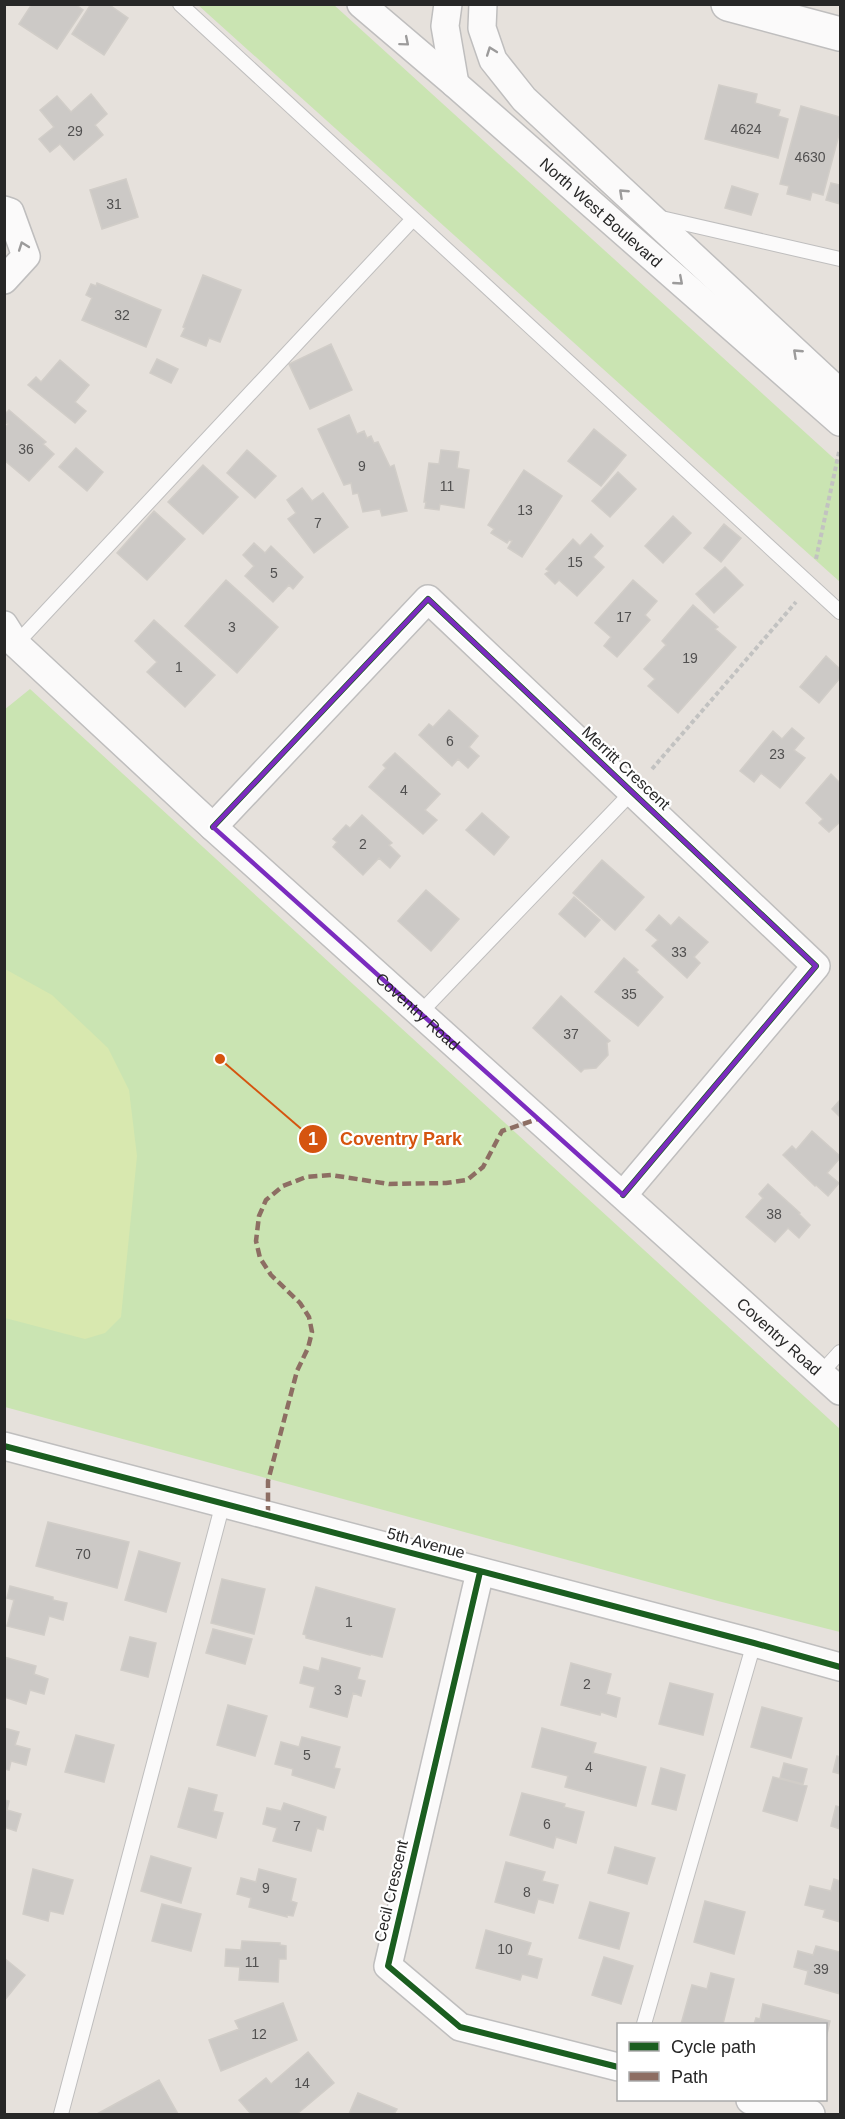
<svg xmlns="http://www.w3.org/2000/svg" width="845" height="2119" font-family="Helvetica,sans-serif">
<rect width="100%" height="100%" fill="#e6e1dc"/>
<path fill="#cae4b2" d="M198,5h136l506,459v118z
M30,689l810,740v203l-122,-31 -713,-194 -1,-697z"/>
<path fill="#d8e8af" d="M5,969l47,26 56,53 21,42 8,66 -16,161 -16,16 -20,6 -80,-21z"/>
<path fill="#ccc9c6" stroke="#d1cdc8" stroke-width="1.5" d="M32,4h43l8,6 -26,39 -38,-25z
M91,4h17l20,14 -24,37 -32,-21z
M719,85l38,9 -2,9 25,7 -2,6 10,3 -10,39 -73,-19z
M91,94l16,20 -12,11 8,10 -29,25 -14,-16 -10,8 -11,-13 15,-12 -14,-17 17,-14 14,16z
M801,106l39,11v14l-17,64 -11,-3 -2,8 -23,-6 2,-8 -9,-2z
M126,179l12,38 -36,12 -12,-39z
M831,183l9,2v19l-14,-4z
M732,186l26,8 -7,21 -26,-7z
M203,275l38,15 -21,52 -11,-4 -3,8 -25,-10 4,-8 -2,-1z
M97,283l64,27 -15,37 -64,-27 10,-22 -6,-3 5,-11 5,2z
M331,344l21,46 -42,19 -21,-45z
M157,359l21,10 -7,14 -21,-10z
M60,360l29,25 -14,17 11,9 -11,12 -47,-38 8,-8 5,5z
M9,410l37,32 -3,2 11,10 -25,27 -25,-21v-32l4,-4 -4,-2v-7z
M349,415l8,19 7,-3 3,7 4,-2 3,7 4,-1 12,25 4,-2 13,46 -25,5 -2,-7 -17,3 -5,-19 -5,1 -2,-11 -7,2 -26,-56z
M594,429l32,26 -25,31 -33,-25z
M76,448l27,24 -16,19 -28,-24z
M247,450l29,26 -21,22 -28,-25z
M441,450l18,2 -2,16 12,2 -5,38 -24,-4 -1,6 -14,-2 1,-6h-2l5,-39 10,1z
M203,465l35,32 -35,37 -35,-32z
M524,470l38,26 -40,61 -14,-9 4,-7 -3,-1 -2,3 -16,-10 3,-4 -6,-4z
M618,472l18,17 -26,28 -18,-16z
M302,488l10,13 11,-8 25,34 -34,26 -26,-34 8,-6 -9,-13z
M154,511l31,28 -38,41 -30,-27z
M673,516l18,17 -28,30 -18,-17z
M724,524l17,14 -20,24 -17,-14z
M591,534l12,12 -10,11 11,10 -27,29 -18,-16 -4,4 -10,-10 4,-3 -3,-2 27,-30 7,7z
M254,543l11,10 6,-7 32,31 -10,12 -4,-4 -16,17 -28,-26 9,-10 -11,-11z
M725,567l18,18 -29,28 -18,-19z
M226,580l52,47 -41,46 -52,-47z
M633,580l24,21 -12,14 5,5 -33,37 -13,-11 7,-9 -16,-14z
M693,605l25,22 -3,2 21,18 -58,66 -30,-27 7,-7 -11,-10 22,-24 -4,-4z
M154,620l61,55 -30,32 -38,-35 10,-10 -22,-21z
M826,656l14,13v9l-21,25 -19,-16z
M449,710l29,26 -9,11 10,9 -11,12 -10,-9 -6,7 -33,-31 10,-11 4,3z
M792,728l12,10 -10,12 11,8 -25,30 -19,-15 -7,9 -14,-11 33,-40 9,8z
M395,753l45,41 -15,16 12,10 -14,14 -54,-47 17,-19 -3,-3z
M831,774l9,9v39l-11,10 -10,-9 4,-4 -17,-16z
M482,813l27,24 -15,18 -28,-25z
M362,815l30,28 -3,2 11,11 -10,12 -11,-10 -16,17 -30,-28 4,-5 -4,-3 13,-14 4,3z
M602,860l42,37 -29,33 -42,-37z
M426,890l33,29 -28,32 -33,-30z
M574,897l26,23 -15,17 -26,-23z
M659,915l12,11 8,-9 29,25 -14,15 6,6 -13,15 -35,-32 6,-6 -12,-10z
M624,958l14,12 -2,2 27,25 -25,29 -43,-34z
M561,996l49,45 -3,2 1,12 -12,13 -12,1 -3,3 -48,-44z
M840,1100v17l-8,-8z
M812,1131l28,25v2l-13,15 12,10 -11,13 -12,-11 -1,1 -32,-31 9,-9 4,4z
M768,1184l32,29 -1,1 11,11 -11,13 -11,-10 -13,14 -29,-25 17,-19 -4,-4z
M48,1522l81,20 -12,46 -81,-22z
M139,1551l41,12 -14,49 -41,-12z
M222,1579l43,10 -11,45 -43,-11z
M10,1586l43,11v3l14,3 -4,17 -14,-4 -5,19 -37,-9 7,-26 -7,-2z
M316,1587l79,22 -13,48 -12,-3v1l-64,-17v-3l-3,-1z
M213,1629l39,10 -7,25 -39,-11z
M130,1637l26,6 -8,34 -27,-7z
M4,1657l32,9 -2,8 14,5 -4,15 -14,-4 -4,14 -22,-7z
M322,1658l38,10 -3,11 8,2 -4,15 -8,-3 -6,24 -37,-10 5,-20 -15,-4 4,-16 15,4z
M571,1663l40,11 -5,20 14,4 -4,19 -15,-5 -1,3 -39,-10z
M670,1683l43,11 -10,41 -44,-11z
M228,1705l39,11 -12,40 -38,-11z
M762,1707l40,11 -11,40 -40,-11z
M4,1728l15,4 -4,13 15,4 -4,16 -15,-4 -2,9 -5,-1z
M542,1728l54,15 -3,10 53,14 -10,39 -71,-19 3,-11 -36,-9z
M76,1735l38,10 -10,37 -39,-10z
M302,1737l38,10 -6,21 6,1 -6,19 -42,-13 1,-6 -18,-5 6,-22 18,5z
M837,1756l3,1v17l-7,-2z
M784,1763l23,6 -4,15 -23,-6z
M661,1768l24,7 -9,35 -24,-6z
M773,1777l34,9 -10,35 -34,-10z
M189,1788l28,7 -4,16 10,2 -7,25 -38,-11z
M522,1793l43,11 -1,3 20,5 -8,31 -20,-6 -3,11 -43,-13z
M4,1800l5,1 -2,9 14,4 -5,17 -12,-4z
M284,1803l42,14 -3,13 -6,-2 -6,23 -38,-10 4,-13 -14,-4 4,-16 14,3z
M836,1806l4,1v22l-9,-3z
M615,1847l40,11 -8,26 -39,-11z
M151,1856l40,12 -10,35 -40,-12z
M506,1862l39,10 -3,9 16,4 -5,18 -15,-4 -4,14 -39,-11z
M33,1869l40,11 -10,34 -13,-3 -2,10 -25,-7z
M259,1869l37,10 -5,22 6,2 -4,13 -6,-1v2l-38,-10 2,-9 -14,-4 4,-16 15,4z
M834,1879l6,2v41l-17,-5 2,-7 -20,-5 5,-19 21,5z
M705,1901l40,11 -11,42 -40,-12z
M590,1902l39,11 -10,36 -40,-11z
M162,1904l39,10 -10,37 -39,-10z
M486,1930l45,13 -4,12 15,4 -5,19 -15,-4 -2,6 -44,-12z
M242,1941l38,2v2l6,1v13h-7l-1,23 -39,-2 1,-13 -15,-1 1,-17 15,1z
M816,1946l24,6v42l-35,-10 3,-13 -14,-4 4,-16 15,4z
M604,1957l29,9 -12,38 -29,-9z
M4,1958l21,17 -21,26z
M711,1973l23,6 -11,45h-42l11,-39 15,4z
M283,2003l14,37 -76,31 -12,-31 30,-11 -4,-8z
M763,2004l67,17 -4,17v-14h-72l2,-6 4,1z
M308,2052l26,31 -37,31h-46l-12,-14 27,-22 5,6z
M159,2080l19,34h-81z
M358,2093l39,16 -3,5h-45z"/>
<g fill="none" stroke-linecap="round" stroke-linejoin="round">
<g stroke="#bfbebe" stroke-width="16">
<path id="service" d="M180,4l660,608
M657,217l183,42
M16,644l397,-425
M420,1013l212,-221
M821,1373l19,-21
M644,2024l110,-381
M61,2114l162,-611"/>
</g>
<g stroke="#bfbebe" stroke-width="30">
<g id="minor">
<path id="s1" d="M361,4l94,80 385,338"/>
<path d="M448,4l-3,22 10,58"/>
<path d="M483,4l-1,24 11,32 31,39 316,294"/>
<path d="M4,210l6,2 16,44 -22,24"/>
<path id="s2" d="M4,625l12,19 197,183 627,564"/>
<path d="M213,827l215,-228 388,367 -193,229"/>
<path d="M4,1446l750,197 86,24"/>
<path d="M480,1572l-92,394 72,61 158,40"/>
<path d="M750,2100l61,14"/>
</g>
</g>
<g stroke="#bfbebe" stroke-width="36">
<path id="tertiary" d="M728,4l112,30"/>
</g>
<path stroke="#c2c2c1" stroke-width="4" stroke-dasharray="4.5 3" stroke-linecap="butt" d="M816,559l23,-107
M652,769l144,-167"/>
<use href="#service" stroke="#fbfafa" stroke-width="14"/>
<use href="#minor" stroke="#fbfafa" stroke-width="27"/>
<use href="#tertiary" stroke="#fbfafa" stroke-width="33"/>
<path stroke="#8d6e63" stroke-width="4.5" stroke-dasharray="9 4.5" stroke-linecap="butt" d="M268,1515v-34l29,-110 11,-23 4,-16 -3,-15 -9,-14 -29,-28 -11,-17 -4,-17 3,-25 7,-16 17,-14 23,-9 25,-2 58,9 57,-1 21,-3 16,-13 19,-36 36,-12"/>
<g stroke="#fff" stroke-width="10">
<path id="cycleway" d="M213,827l215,-228 388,367 -193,229
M4,1446l750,197 86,24
M480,1572l-92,394 72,61 158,40"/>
</g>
<use href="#cycleway" stroke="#1b5e20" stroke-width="6"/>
</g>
<defs><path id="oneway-chevron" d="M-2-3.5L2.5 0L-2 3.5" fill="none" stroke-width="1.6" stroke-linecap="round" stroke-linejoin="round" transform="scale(1.5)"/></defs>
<g stroke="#9c9b9b">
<use href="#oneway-chevron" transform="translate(405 42) rotate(40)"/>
<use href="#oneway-chevron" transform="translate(491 51) rotate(-110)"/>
<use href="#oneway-chevron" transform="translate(623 193) rotate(-137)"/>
<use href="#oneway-chevron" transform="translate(23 246) rotate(-110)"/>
<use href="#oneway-chevron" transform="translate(679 281) rotate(41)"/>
<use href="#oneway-chevron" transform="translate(797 353) rotate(-137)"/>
</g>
<path fill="none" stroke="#7b2cbf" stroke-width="4.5" stroke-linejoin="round" d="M428,599l388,367 -193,229 -410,-368z"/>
<g text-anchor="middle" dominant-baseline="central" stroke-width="4.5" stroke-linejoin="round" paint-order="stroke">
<g font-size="14" fill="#515050">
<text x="746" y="129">4624</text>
<text x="75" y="131">29</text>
<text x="810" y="157">4630</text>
<text x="114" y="204">31</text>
<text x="122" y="315">32</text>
<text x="26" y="449">36</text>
<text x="362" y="466">9</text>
<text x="447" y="486">11</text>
<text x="525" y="510">13</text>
<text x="318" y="523">7</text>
<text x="575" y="562">15</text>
<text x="274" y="573">5</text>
<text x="624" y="617">17</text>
<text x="232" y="627">3</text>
<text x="690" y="658">19</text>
<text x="179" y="667">1</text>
<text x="450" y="741">6</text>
<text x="777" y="754">23</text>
<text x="404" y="790">4</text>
<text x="363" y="844">2</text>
<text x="679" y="952">33</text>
<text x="629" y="994">35</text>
<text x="571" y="1034">37</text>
<text x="774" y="1214">38</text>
<text x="83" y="1554">70</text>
<text x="349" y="1622">1</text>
<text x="587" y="1684">2</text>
<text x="338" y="1690">3</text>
<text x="307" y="1755">5</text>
<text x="589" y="1767">4</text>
<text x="547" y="1824">6</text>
<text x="297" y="1826">7</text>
<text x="266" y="1888">9</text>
<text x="527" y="1892">8</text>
<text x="505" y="1949">10</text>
<text x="252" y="1962">11</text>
<text x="821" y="1969">39</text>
<text x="259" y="2034">12</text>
<text x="302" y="2083">14</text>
</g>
<g font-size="16" fill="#272727" stroke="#fff">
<text stroke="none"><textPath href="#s1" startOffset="318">North West Boulevard</textPath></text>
<text transform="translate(626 768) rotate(43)">Merritt Crescent</text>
<text stroke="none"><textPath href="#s2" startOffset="567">Coventry Road</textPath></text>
<text stroke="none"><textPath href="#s2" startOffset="1053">Coventry Road</textPath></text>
<text transform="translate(426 1543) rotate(15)">5th Avenue</text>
<text transform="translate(391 1891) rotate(-77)">Cecil Crescent</text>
</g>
</g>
<path fill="none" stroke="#d5540f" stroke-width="2" d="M220 1059L313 1139"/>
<g fill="#d5540f" stroke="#fff" stroke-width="2">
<circle cx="220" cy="1059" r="6"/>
<circle cx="313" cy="1139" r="15"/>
</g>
<g font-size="18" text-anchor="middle" font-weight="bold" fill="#fff">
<text x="313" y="1145">1</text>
</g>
<g font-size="18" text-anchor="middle" font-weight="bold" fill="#d5540f" stroke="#fff" stroke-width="4.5" stroke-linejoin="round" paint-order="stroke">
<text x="401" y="1145">Coventry Park</text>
</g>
<rect width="845" height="2119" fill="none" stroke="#272727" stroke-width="12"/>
<rect x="617" y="2023" width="210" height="78" fill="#ffffff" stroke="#a9a9a9" stroke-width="1.5"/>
<rect x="629" y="2042" width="30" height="9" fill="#1b5e20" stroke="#a9a9a9" stroke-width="1.5"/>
<text x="671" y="2053" font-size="18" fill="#272727">Cycle path</text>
<rect x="629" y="2072" width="30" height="9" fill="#8d6e63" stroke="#a9a9a9" stroke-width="1.5"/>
<text x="671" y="2083" font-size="18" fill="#272727">Path</text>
</svg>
